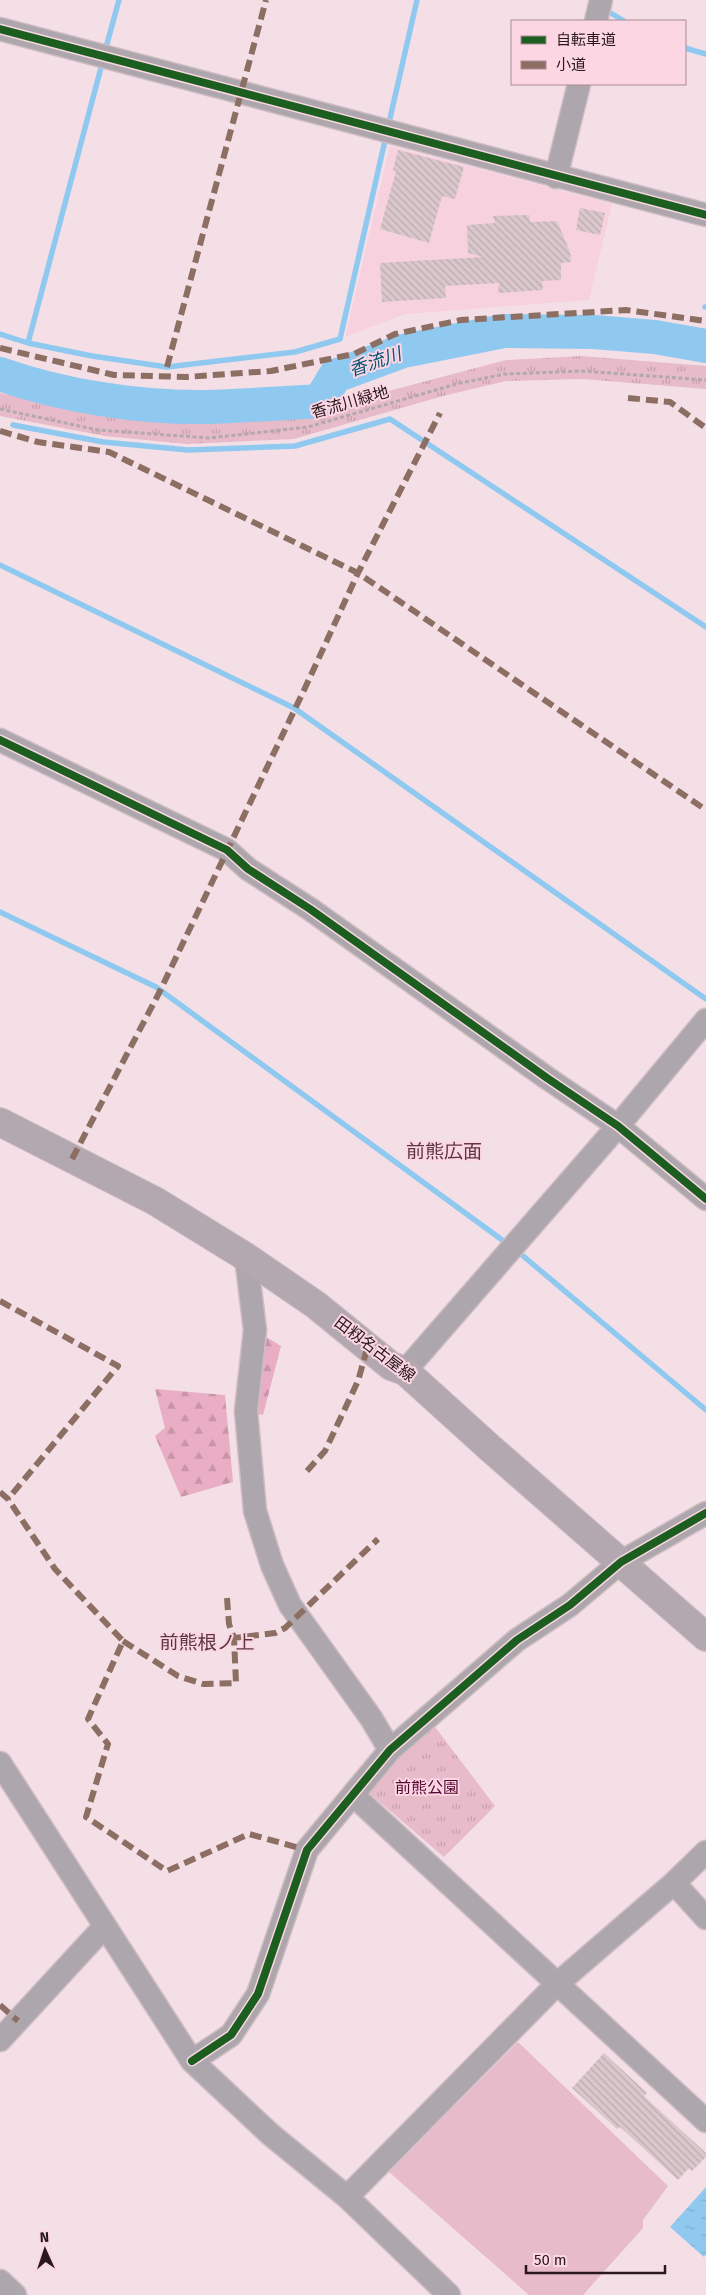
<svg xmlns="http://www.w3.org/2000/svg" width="706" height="2295" font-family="'Fira Sans','Noto Sans JP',sans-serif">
<defs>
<pattern id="grass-tufts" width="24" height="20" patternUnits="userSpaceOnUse" patternTransform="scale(1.25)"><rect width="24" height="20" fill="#e7bbc9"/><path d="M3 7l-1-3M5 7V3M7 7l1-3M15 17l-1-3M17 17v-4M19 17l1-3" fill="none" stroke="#c6a0ac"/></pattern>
<pattern id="forest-firs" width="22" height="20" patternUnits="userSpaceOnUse" patternTransform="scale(1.25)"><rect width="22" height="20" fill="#e9aec3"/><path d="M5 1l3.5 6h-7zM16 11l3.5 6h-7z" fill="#c895a7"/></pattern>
<pattern id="water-ripples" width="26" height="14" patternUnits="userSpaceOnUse" patternTransform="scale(1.25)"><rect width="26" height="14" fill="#90c9f0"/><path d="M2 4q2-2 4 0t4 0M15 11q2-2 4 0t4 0" fill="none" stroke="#7caccd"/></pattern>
<pattern id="building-back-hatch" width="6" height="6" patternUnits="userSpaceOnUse" patternTransform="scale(1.25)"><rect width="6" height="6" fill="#dac7cb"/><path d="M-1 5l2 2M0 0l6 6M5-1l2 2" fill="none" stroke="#bbaaae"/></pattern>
</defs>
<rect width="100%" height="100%" fill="#f4dfe6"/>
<path fill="#f8d1de" d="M390,146l222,58 -23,96 -184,14 -60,23z"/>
<path fill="url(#grass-tufts)" d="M581,356l125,10v23l-124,-10 -76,2 -63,15 -149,43 -107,5 -82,-8 -105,-20v-23l109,21 78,8 107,-6 212,-56z
M435,1727l60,79 -51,51 -76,-65 30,-37z"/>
<path fill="url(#forest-firs)" d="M255,1330l26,16 -18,69 -17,-4z
M155,1389l70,6 8,87 -52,15 -26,-61 10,-8z"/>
<path fill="#e7bbc9" d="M518,2042l150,144 -25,34v8l-60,67h-54l-140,-123z"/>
<path fill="url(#water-ripples)" d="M706,2187v67l-2,3 -34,-30z"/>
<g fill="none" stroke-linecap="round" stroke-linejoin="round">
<path stroke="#90c9f0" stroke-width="5.5" d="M604,9l20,12
M685,48l21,6
M105,51l14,-51
M388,127l29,-127
M705,307h1
M0,334l28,9 64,13 75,11 128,-15 45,-13 46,-203
M28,343l75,-283
M13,425l90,17 85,8 107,-4 95,-27 316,208
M0,565l294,143 412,291
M0,912l156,75 353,258
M516,1250l190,160"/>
<path stroke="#90c9f0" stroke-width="34" d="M0,374c62,22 140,34 206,33 38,-1 76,-4 114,-6l15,-25 68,-25 101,-20 90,1 61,5 51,9"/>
</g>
<path fill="url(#building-back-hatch)" d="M398,150l66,17 -9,32 -13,-3 -13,47 -49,-14 16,-58 -3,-1z
M580,208l25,5 -5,22 -24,-5z
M529,215l1,7 27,-1 13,31 1,10 -10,1v17l-19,1 1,9 -45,3 1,-10 -54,3 1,12 -64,4 -2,-39 103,-6 -15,-4 -1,-28 28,-2 -2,-7z
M604,2053l43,40 -3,3 62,57v4l-14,14 -3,-3 -11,12 -58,-53 -3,2 -45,-41z"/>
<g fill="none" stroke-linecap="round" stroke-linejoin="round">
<g stroke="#cebdc3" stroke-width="25">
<path id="minor" d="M596,21l5,-21
M0,29l706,186
M556,177l23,-93
M0,740l227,110 21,19 62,40 237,169 71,48 88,73
M246,1257l9,73 -9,81 9,100 17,54 18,40 81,113 19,32
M405,1371l213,-245 88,-106
M0,1763l192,298 78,73 77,63 102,98
M353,1795l353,326
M674,1883l32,35
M0,2040l105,-114
M192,2061l39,-26 27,-41 49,-144 83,-100 127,-110 53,-35 51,-43 85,-49
M347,2197l210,-213 117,-101 32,-31
M0,2281l15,14"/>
</g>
<g stroke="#cebdc3" stroke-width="30">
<path id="major" d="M0,1122l155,79 91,56 70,48 75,61 14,5 85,77 216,189"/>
</g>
<path stroke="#b3a8ad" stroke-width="3" stroke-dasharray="4 2.5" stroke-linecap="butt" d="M0,409l98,21 112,8 98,-11 152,-44 45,-9 77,-3 124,9"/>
<use href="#minor" stroke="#ada6ac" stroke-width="22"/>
<use href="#major" stroke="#b3a8af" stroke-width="28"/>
<path stroke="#8d6e63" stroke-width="6" stroke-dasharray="12 6" stroke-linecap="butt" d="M0,348l114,27 72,2 85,-6 83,-17 41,-20 66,-14 165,-10 80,11
M167,367l99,-367
M628,398l42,4 36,26
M0,431l38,11 71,10 249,121 348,237
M72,1159l87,-166 146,-305 53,-115 82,-160
M0,1301l118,65 -110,133
M307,1471l18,-20 33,-70 10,-36
M0,1492l8,7 47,70 68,72 -35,78 20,25 -22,73 81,54 82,-37 58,16
M227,1598l2,26 5,14 41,-5 10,-5 93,-89
M123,1641l55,35 25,8 33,-1 -2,-45
M0,2005l18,16"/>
<g stroke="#fcd7e3" stroke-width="11">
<path id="cycleway" d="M0,29l706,186
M0,740l227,110 21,19 62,40 237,169 71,48 88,73
M192,2061l39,-26 27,-41 49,-144 83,-100 127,-110 53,-35 51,-43 85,-49"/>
</g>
<use href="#cycleway" stroke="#1b5e20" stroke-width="8"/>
</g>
<g text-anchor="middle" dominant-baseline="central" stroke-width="4" stroke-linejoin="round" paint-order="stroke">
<g font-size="16" fill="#29191f" stroke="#fcd7e3">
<text transform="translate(350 402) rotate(-16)">香流川緑地</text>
<text transform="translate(375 1349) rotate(37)">田籾名古屋線</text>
</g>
<g font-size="16" fill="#56052f" stroke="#fcd7e3">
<text x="427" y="1787">前熊公園</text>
</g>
<g font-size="18" font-style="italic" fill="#075275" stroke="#fcd7e3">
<text transform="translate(375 362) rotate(-19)">香流川</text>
</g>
<g font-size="19" fill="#5b3744" stroke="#fcd7e3">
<text x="444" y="1151">前熊広面</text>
<text x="207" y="1642">前熊根ノ上</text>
</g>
</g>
<rect x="511" y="20" width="175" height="65" fill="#fcd7e3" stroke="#a88b95"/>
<rect x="521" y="36" width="25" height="8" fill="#1b5e20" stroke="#a88b95"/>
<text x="556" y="45" font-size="15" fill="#29191f">自転車道</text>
<rect x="521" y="61" width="25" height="8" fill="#8d6e63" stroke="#a88b95"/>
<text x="556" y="70" font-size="15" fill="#29191f">小道</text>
<g transform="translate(45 2250) rotate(357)" stroke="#fcd7e3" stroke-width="4" paint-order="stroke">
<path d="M0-4L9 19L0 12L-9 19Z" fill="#29191f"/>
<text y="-8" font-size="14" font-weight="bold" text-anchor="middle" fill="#29191f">N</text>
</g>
<path d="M526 2265v8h139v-8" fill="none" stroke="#29191f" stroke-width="2.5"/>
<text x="534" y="2265" font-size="15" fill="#29191f" stroke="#fcd7e3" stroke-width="4" paint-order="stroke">50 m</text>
</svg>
